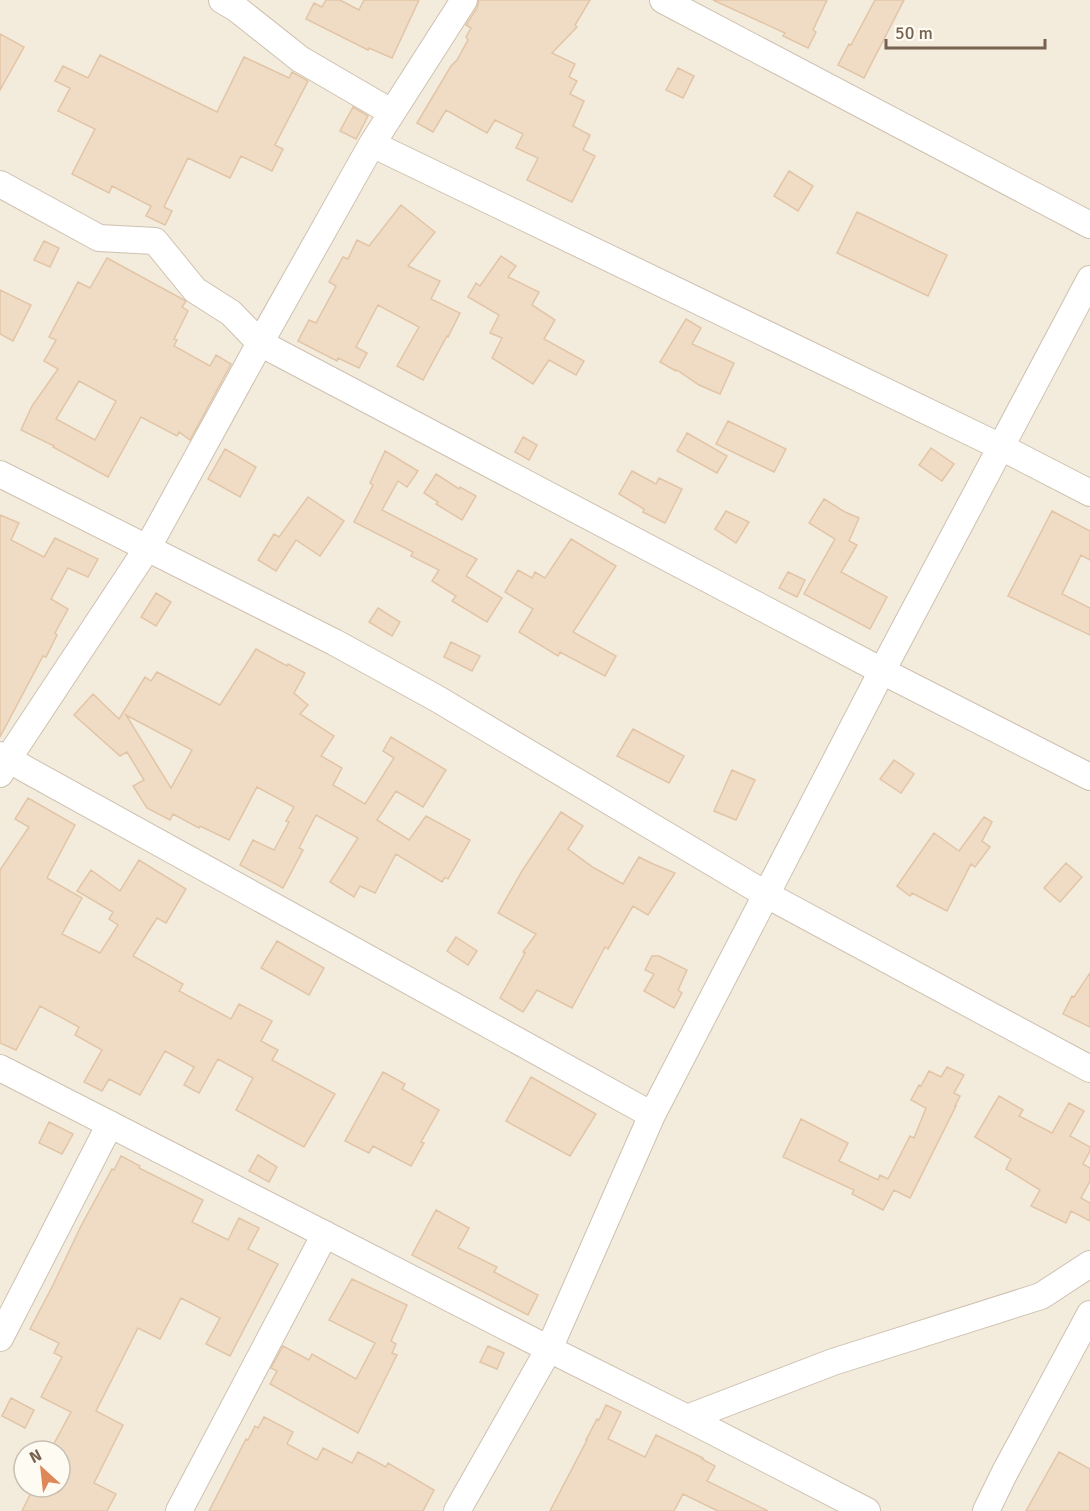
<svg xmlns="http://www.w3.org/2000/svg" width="1090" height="1511" font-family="Signika,sans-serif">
<rect width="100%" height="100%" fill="#fcf8ec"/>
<path fill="#f3ebdb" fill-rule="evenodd" d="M0,0h1090v1511h-1090zM24,1451h36v36h-36z"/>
<path fill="#f0dcc5" stroke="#e2c5a6" stroke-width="1.5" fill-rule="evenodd" d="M326,0h14l19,10 5,-10h55l-27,58 -23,-10 -1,2 -62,-31 8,-16 8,4z
M479,0h111l-15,25 2,2 -25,26 23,11 -6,13 8,4 -7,13 14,7 -11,25 17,9 -7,15 12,6 -23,46 -45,-22 11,-22 -22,-10 7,-14 -28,-14 -8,13 -41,-23 -13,22 -16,-9 34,-57 6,-6 11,-20 -2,-3 5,-9 -5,-3 11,-17z
M713,0h114l-14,30 3,2 -8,16 -25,-12 2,-3z
M875,0h29l-40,78 -26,-13 11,-21 2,1z
M0,34l24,13 -24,43z
M100,55l117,57 27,-55 45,21 3,-6 16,9 -33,64 8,4 -11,22 -31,-15 -11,22 -42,-20 -24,49 8,4 -7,14 -19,-9 5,-10 -39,-20 -3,7 -37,-19 23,-45 -37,-18 12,-23 -15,-7 8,-15 25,12z
M678,68l16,8 -11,22 -17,-8z
M353,107l15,9 -12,23 -16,-8z
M789,171l24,15 -15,25 -24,-15z
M401,205l34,27 -27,34 32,15 -9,18 29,14 -12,24 -1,-1 -24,44 -26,-14 22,-39 -41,-22 -22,42 11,6 -8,15 -21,-10 -1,3 -39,-20 11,-21 7,3 20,-37 -7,-4 14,-25 5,2 9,-19 12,6z
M857,212l90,43 -19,41 -91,-43z
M44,241l15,7 -9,19 -16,-7z
M501,256l15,10 -8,11 31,15 -7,13 23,15 -11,19 40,22 -8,14 -27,-15 -16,24 -41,-26 10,-20 -12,-5 9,-18 -31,-18 8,-14 4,3z
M107,258l79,43 -4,6 6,4 -14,28 3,1 -3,6 36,20 6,-11 15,9 -41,76 -11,-8 -2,4 -36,-19 -33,60 -55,-30 1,-1 -33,-16 11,-24 26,-37 -14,-8 12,-21 -7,-3 29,-55 12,6zM79,381l37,20 -21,39 -39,-21z
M0,290l31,15 -18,36 -13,-7z
M686,319l15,9 -9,16 42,19 -14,31 -21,-9 -22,-15 -1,1 -16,-9z
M728,421l58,28 -12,23 -58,-28z
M687,433l40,23 -10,17 -40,-22z
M523,437l14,8 -8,15 -14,-8z
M931,448l23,16 -12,17 -23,-16z
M225,449l31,18 -16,30 -32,-18z
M385,451l33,20 -11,16 -9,-6 -16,29 95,49 -11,17 36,22 -15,24 -35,-21 4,-5 -24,-15 7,-11 -28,-14 2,-4 -59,-30 19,-37 -3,-2z
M632,471l24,13 3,-6 23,11 -17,34 -22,-11 1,-3 -25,-15z
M436,474l23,15 1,-2 16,9 -14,24 -26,-16 2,-2 -14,-9z
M308,497l36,24 -24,35 -24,-16 -20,31 -18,-11 16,-26 5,3z
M824,499l21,13 14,6 -10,23 8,4 -16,27 46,25 -17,32 -66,-35 31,-55 -26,-16z
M726,511l23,11 -13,21 -21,-14z
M1052,511l38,20v29l-9,-5 -19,39 28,14v27l-82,-39z
M0,515l19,8 -8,17 33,17 11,-19 43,21 -10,18 -20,-9 -17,31 17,10 -13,24 2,2 -11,22 -3,-1 -43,81z
M571,539l45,27 -43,66 43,24 -11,20 -45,-24 -2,4 -39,-24 14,-23 -28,-17 13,-22 14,8 3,-6 10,6z
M788,572l17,8 -8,17 -18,-9z
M156,593l15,9 -15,24 -15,-9z
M378,608l22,14 -8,14 -23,-14z
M451,642l29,14 -8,15 -28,-14z
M256,649l31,17 1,-2 17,9 -11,20 14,12 -8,9 34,22 -13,20 21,12 -9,17 32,19 29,-46 -11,-7 8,-14 55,33 -23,37 -27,-16 -19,29 32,20 17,-24 44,24 -22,39 -3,-2 -3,5 -46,-28 -21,39 -15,-7 -6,11 -24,-15 28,-44 -42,-23 -17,33 4,2 -20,38 -43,-23 13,-25 21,10 15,-28 -3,-1 8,-14 -37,-20 -28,53 -29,-14 -1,2 -26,-14 -3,6 -23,-12 -14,-22 11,-6 -17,-28 -7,4 -46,-41 19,-21 26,25 26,-42 6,4 6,-9 63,33zM126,715l66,35 -21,38z
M633,729l51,27 -15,27 -52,-27z
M894,760l20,14 -13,19 -21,-14z
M732,770l23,10 -19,40 -22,-9z
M28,798l47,27 -28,53 35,20 -20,36 38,19 18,-28 -9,-6 4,-7 -36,-21 14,-21 29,21 19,-31 47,29 -20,34 -9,-5 -24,38 50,28 -4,7 52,28 8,-15 33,17 -11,20 17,9 -6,10 63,34 -31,53 -68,-37 17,-32 -35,-19 -19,34 -15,-8 10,-18 -29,-16 -25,44 -31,-16 -7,12 -18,-9 18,-32 -27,-15 4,-8 -39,-21 -24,44 -16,-7v-173l29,-43 -14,-8z
M561,812l22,14 -15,23 26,19 29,16 16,-27 14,7 22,9 -27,42 -15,-9 -25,43 -3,-2 -33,61 -35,-18 -14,22 -23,-14 25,-45 -2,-1 13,-18 -38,-21 24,-42z
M984,817l8,5 -10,19 8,6 -15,20 -4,-3 -24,47 -35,-18 -2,3 -13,-10 37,-53 25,18z
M1066,863l16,14 -22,25 -16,-14z
M456,937l21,14 -9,14 -21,-14z
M277,941l47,27 -15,27 -48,-27z
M652,956h7l28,14 -9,20 4,3 -8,15 -30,-17 10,-17 -9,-4z
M1090,973v54l-27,-13 9,-18 2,1z
M947,1067l17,8 -10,18 6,3 -5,10h1l-46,92 -16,-8 -11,20 -31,-16 2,-4 -71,-33 18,-38 47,24 -9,18 39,19 2,-5 8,4 22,-43 4,2 12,-30 -15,-8 8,-15 2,1 8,-15 12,6z
M383,1072l22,12 -3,5 37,21 -18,32 3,1 -13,23 -38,-20 -4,7 -24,-12z
M531,1077l65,37 -26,42 -64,-35z
M999,1096l24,14 -4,6 33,17 17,-30 15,8 -14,25 20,11v4l-7,13 7,4v13l-9,17 9,5v18l-19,-10 -5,12 -35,-17 9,-16 -34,-21 5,-10 -36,-22z
M49,1122l24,12 -11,20 -23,-11z
M258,1155l19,12 -8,15 -20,-11z
M121,1156l19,10 -1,2 64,32 -11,22 36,18 11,-22 20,10 -11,21 30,15 -48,92 -24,-12 14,-26 -39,-20 -21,41 -22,-11 -42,83 27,14 -29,58 22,11 -9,17h-85l12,-24h26v-36h-10l21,-39 -30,-15 21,-40 -8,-4 5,-10 -29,-14 23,-44 28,-59 31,-57 2,1z
M436,1210l33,18 -11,20 39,19 -3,5 44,23 -10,20 -116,-60z
M352,1279l55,26 -16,36 5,3 -4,9 5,2 -39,78 -88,-49 7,-13 -6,-3 12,-22 26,14 3,-6 44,25 19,-36 -46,-23z
M488,1346l16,7 -7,16 -17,-7z
M11,1398l23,12 -9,18 -23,-12z
M606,1405l15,7 -13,27 37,18 11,-22 47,23 -1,1 13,7 -8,15 61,30h-50l-35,-17 -9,17h-124l37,-71h-1l11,-21 2,1z
M264,1417l29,15 -6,12 30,16 6,-12 29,15 6,-11 28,15 2,-4 46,27 -11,21h-214l37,-72 2,1 7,-14 3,2z
M1059,1452l31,17v42h-64z"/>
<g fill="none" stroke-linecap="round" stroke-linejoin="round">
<g stroke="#cec1b1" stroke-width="28">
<path id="minor" d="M222,0l15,9 63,50 91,53
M663,0l427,225
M372,144l629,303 89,46
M0,184l99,54 56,3 40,49 36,23 29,30 622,328 208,106
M0,474l334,168 102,56 331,197 323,174
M0,755l652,360
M0,774l8,-15 140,-212 112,-204 112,-199 92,-144
M0,1068l549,281 138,69 180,93
M0,1338l110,-214
M687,1418l146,-56 208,-66 49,-32
M179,1511l146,-277
M457,1511l92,-162 103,-234 230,-444 208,-392
M986,1511l19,-39 85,-158"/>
</g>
<use href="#minor" stroke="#fff" stroke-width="26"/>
</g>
<g transform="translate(42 1469) rotate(333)"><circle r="28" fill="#fefbf3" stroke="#c8beb1" stroke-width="1.5"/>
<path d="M0-4.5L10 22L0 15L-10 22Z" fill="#de8859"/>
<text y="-9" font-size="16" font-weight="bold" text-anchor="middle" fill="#77624f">N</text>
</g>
<path d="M886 39v9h159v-9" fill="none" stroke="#77624f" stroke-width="3"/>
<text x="895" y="39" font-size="18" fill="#77624f" stroke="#fefbf3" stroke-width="4.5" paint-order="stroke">50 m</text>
</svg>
